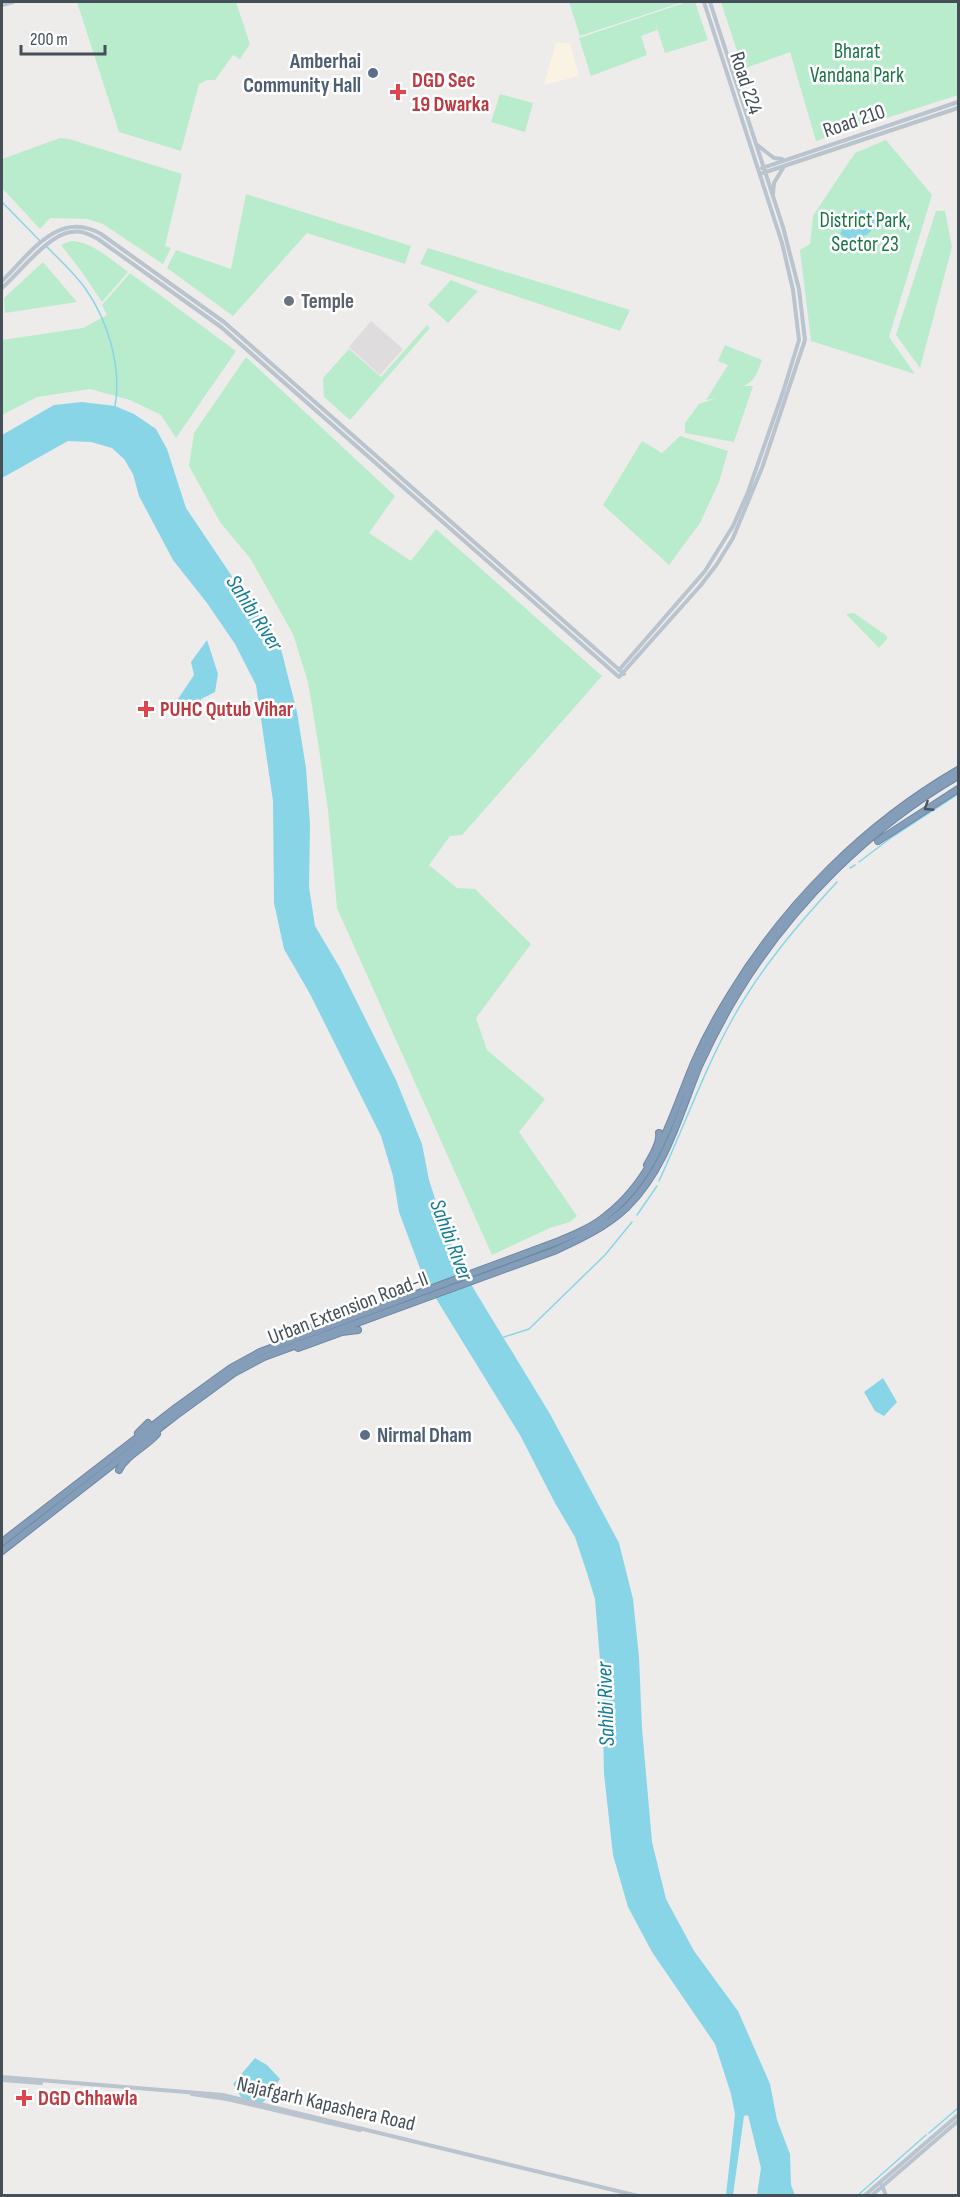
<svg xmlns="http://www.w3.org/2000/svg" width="960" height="2197" font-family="'Sofia Sans Condensed',sans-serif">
<rect width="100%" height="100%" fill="#eeebeb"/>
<path fill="#faf3e3" d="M556,43h14l9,33 -35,9z"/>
<path fill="#dfdcdd" d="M371,321l32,28 -23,26 -31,-28z"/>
<path fill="#b9eccc" d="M77,2h159l14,42 -10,15 -7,-4 -18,25h-8l-8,4 -18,67 -62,-19z
M569,2h114l-103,34z
M687,2h8l13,38 -43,13 -9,-28 1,5 -16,6 6,19 -56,21 -12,-38z
M721,2h237v93l-142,46 -26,-89 -47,17z
M500,94l33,9 -8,29 -34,-10z
M60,138l9,1 113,35 -17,72 6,2 -8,16 -60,-40 -16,-5 -37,-1 -10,11 -38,-41v-29z
M886,140l46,55 -43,142 26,37 -104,-33 -11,-91 10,-6 3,-28 42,-63z
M246,194l165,52 -6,18 -98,-31 -74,83 -66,-48 9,-18 55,19z
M936,211h9l7,36 -32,121 -24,-33z
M70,241c22,0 40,18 58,31l-26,30 -20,-30 -21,-27z
M428,248l202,62 -10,21 -200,-67z
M43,262l34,40 -72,11 -1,-15z
M130,273l106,78 -60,87 -15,-23 -31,-15 -40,-11 -53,8 -35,18v-75l81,-12 24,-13 -5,-10z
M451,280l27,11 -30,32 -20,-18z
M427,325l3,3 -80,92 -26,-23 -1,-19 26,-29 32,28z
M725,345l37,15c-4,11 -7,22 -19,26h10l-19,56 -49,-9v-10l14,-19 17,-6 -10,2 22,-35 -10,-4z
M246,357l149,139 -26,37 42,28 25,-32 166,147 -140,159 -12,1 -21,29 28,23 18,1 56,55 -55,74 11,32 58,49 -26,33 58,84 -7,6 -20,6 -58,27 -155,-347 -9,-98 -9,-61 -11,-67 -15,-48 -43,-76 -30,-36 -31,-56 5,-33z
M680,436l48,15 -9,31 -19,41 -31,42 -66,-60 39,-64 20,12z
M854,613l33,23v3l-8,9 -33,-34z"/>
<path fill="#88d5e8" d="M861,210l13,2c4,9 1,16 -7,23l-11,2 -1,4 3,9 -4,3h-6l-4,-4 4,-9 -8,-6 7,-15z
M82,402l33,4 19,8 22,15 11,20 19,59 95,141 16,63 9,56 4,56 -1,63 6,39 25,42 56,112 26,64 7,36 12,37 20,51 89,146 69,129 14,56 6,58 3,71 10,114 14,57 28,52 44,60 32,73 7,36 13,34 1,31 4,10h-38l4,-27 -13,-53 -4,1 -11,79h-7l9,-81 -4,-20 -16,-50 -63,-92 -24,-45 -15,-52 -9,-81 -2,-89 -7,-86 -8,-26 -12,-36 -20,-34 -35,-68 -96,-156 -25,-67 -6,-36 -12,-40 -71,-142 -26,-45 -10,-46 -1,-102 -17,-116 -21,-41 -28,-41 -34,-43 -34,-64 -6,-22 -9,-15 -12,-11 -21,-6 -23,-1 -66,37v-43l52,-30z
M207,640l11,34 -3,18 -14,7 2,16 -30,-4 3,-9 18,-27 -3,-13z
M883,1378l14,24 -13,14 -9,-5 -11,-19z
M255,2058l12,7 13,14 -12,18 -10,10 -17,-10 -8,-13z"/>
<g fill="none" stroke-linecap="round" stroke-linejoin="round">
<path stroke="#88d5e8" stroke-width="1.5" d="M2,202l39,40
M47,247c13,13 27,26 38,41 23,32 37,80 30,118
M859,862l33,-25 66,-43
M850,868l5,-3
M659,1181c25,-54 45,-111 74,-163 28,-50 65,-94 104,-136
M637,1215l20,-29
M504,1337l25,-8 76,-74 27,-33
M929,2133l29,-25
M857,2196l69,-61"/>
<g stroke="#6f89a5" stroke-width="8">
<path id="highway" d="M878,841l80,-52
M647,1165c5,-9 14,-22 12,-32
M283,1335l18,-3 37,-14 6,3
M298,1348l44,-16 16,-2
M138,1433l10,-10
M119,1470c7,-15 27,-23 38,-36
M2,1542l175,-135 54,-39 29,-16 299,-111c17,-7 34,-14 48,-26 49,-38 64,-97 87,-152 10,-23 23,-47 36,-68 56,-92 135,-171 228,-225
M2,1551l173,-135 59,-43 30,-16 290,-106c26,-12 52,-24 73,-44 39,-39 52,-92 72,-141 11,-24 24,-49 38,-72 54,-89 132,-166 221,-218"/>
</g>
<path stroke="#b9c4cf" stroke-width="4" d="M2,5l11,-3
M756,144l18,14 8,1
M762,168l196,-66
M763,173l195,-65
M773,194l1,-11 9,-15
M2,281c28,-27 56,-72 99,-47l123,88 400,352
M2,288c17,-15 47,-54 69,-56 10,-2 18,2 27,7l123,88 398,350 82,-92 16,-21 16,-26 29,-70 43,-128 -6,-51 -16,-62 -73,-225
M619,670l86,-99 28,-45 15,-34 35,-100 16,-52 -6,-50 -11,-47 -78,-241
M2,2077l221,18 415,101
M2,2080l39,3
M192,2094l35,5 133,31
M882,2185l4,11
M864,2196l94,-81
M871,2196l87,-75"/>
<use href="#highway" stroke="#849eb9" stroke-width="6"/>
</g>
<defs><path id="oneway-chevron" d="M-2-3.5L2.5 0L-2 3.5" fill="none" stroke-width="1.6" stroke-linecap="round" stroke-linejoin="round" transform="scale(1.5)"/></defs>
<use stroke="#4a5762" href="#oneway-chevron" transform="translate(928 807) rotate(147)"/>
<g fill="#5c6f8a" stroke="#fff" stroke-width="2">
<circle cx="373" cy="73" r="6"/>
<circle cx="365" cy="1435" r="6"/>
</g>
<g fill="#e0444e" stroke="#fff" stroke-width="2">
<path d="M395 83h6v6h6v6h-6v6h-6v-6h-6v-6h6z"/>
<path d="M143 700h6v6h6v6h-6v6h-6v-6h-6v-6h6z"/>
<path d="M21 2089h6v6h6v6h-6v6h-6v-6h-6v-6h6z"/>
</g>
<circle fill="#6b7280" stroke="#fff" stroke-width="2" cx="289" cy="301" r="6"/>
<g text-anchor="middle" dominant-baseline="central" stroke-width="5" stroke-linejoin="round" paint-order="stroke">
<g font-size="21" fill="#197546" stroke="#fff">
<text x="857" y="51">Bharat<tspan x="857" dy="24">Vandana Park</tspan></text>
<text x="865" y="220">District Park,<tspan x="865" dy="24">Sector 23</tspan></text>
</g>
<g font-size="21" font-weight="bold" fill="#4e5e75" stroke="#fff" text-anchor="end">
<text x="361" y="61">Amberhai<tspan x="361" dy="24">Community Hall</tspan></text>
<text x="377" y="1435" text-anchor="start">Nirmal Dham</text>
</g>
<g font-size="21" font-weight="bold" fill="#be3a42" stroke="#fff" text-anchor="start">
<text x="412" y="80">DGD Sec<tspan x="412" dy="24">19 Dwarka</tspan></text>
<text x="160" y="709">PUHC Qutub Vihar</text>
<text x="38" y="2098">DGD Chhawla</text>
</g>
<g font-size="21" fill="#444f58" stroke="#fff">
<text transform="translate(746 83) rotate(72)">Road 224</text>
<text transform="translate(854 121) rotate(-19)">Road 210</text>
<text transform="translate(348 1308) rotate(-21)">Urban Extension Road-II</text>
<text transform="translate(326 2104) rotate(13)">Najafgarh Kapashera Road</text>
</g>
<g font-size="21" font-weight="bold" fill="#5b616d" stroke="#fff" text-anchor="start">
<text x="301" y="301">Temple</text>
</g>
<g font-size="22" font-style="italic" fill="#117c98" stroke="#fff">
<text transform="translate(254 613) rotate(57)">Sahibi River</text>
<text transform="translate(451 1240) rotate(69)">Sahibi River</text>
<text transform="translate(606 1704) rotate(-92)">Sahibi River</text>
</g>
</g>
<rect width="960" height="2197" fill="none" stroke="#444f58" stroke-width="6"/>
<path d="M21 45v9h84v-9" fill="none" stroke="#444f58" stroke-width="3"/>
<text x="30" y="45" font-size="18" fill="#444f58" stroke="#ffffff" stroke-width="4.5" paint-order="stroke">200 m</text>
</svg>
